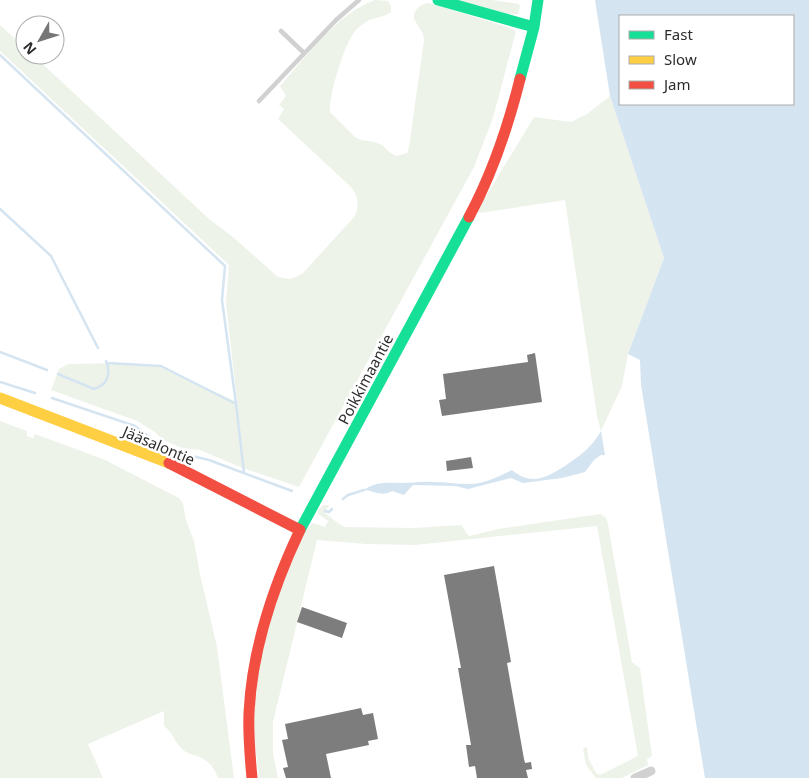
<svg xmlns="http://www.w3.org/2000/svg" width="809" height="778" font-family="'Noto Sans',sans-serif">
<rect width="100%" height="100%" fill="#fff"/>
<path fill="#eef3ea" d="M375,0l13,1 3,5v6c-6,6 -20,5 -28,12 -6,4 -10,9 -13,15 -8,14 -21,57 -20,73l25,25c7,5 17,3 25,7 6,3 8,9 17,12l10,-3 2,-6 15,-107 -1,-6 -9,-15c-1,-9 6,-15 15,-16l78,24 9,4 -23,87 -19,49 -175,320 -59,-20 -40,-17 -18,-2 -19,-8 -8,-8 -18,-11 -86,-31 8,-21 9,-5 46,-1 46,4 77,35 -11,-99 3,-38 -229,-214v-26l25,23v7h8l175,163 26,20 44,39 12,2 6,-2 7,-4 52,-57c4,-11 4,-17 -3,-28l-74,-69 6,-10 -5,-4 7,-9 -6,-10c28,-31 55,-71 95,-86z
M456,0h36l27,4 1,3 -2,7h-9z
M610,96l54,162 -36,96 -6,32 -21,45 -4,-15 -32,-216 -84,13 -4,-2 57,-94 37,5 16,-8z
M0,421l27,10v5l6,2 2,-4 68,25 76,39 4,5 3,17 8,21 6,33 17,73 17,131h-16c-5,-13 -11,-19 -24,-23 -4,-1 -7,-2 -11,-5 -8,-7 -10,-17 -19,-24v-15l-76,33 15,34h-103z
M323,505h6l-4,8c6,4 14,12 20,14l70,1 46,-3 8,11 29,-7 102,-15 6,4 2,6 24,138 8,6 12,88 -5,3 1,6 -26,13h-26l-10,-13 -3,-17 4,-1 1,10 8,16 4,2 38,-19 -41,-230 -182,19 -49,-1 -49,-4 -44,182v32l5,24h-19l-5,-42v-24l8,-66 23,-72 21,-45 7,-6 12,4 3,-6 -10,-7v-4z"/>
<path fill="#d5e4f1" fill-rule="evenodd" d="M595,0h214v778h-104l-64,-393 -1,-25 -12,-6 36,-96 -54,-162zM620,16h173v88h-173z
M601,431l4,24h-4l-7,5 -9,12 -23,6 -39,5 -12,-5 -43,11 -13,-3 -42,-1 -9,10 -12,-4c-10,6 -17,0 -28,-1 13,-9 23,-7 37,-7 11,0 21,-2 32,-1 11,0 23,2 35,2 16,0 30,-7 44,-14 19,16 34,8 53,-4 17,-12 25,-17 36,-35z"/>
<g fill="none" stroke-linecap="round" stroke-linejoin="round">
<path stroke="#d5e4f1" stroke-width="2.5" d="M0,55l225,211 -3,34 14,104
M0,209l51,47 47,92
M0,352l47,18
M107,363l54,3 75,38 8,69
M58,374l36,15c14,-4 17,-16 12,-28
M0,382l35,11
M52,398l83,28 22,17 18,9 34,8 83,31
M343,499l5,-4 16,-5
M325,511l4,1 3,-3"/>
</g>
<path fill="#7d7d7d" d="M535,353l7,49 -100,14 -3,-16 7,-1 -3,-25 85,-12 -1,-7z
M471,457l2,11 -26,3 -1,-10z
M494,566l17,96 -4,1 17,96 1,4 6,-1 1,7 -6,1 2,8h-51l-2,-12 -6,1 -3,-22h5l-13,-77h3l-17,-93z
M302,607l45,16 -5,15 -45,-16z
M361,708l2,7 10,-2 5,26 -10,2 1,4 -43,9 5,24h-45l-3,-10 5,-1 -6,-27 6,-1 -3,-15z"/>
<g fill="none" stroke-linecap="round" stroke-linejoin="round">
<path stroke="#d1d1d1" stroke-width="4.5" d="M281,31l23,22
M259,101l77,-81 23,-20"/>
<path stroke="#d1d1d1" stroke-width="9" d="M635,778l16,-7"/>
<path stroke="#16e098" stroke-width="11" d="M438,0l96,27
M520,79l14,-52 4,-27
M300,530l169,-313"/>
<path stroke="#ffcf43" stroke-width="11" d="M0,398l169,65"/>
<path stroke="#f24e42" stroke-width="11" d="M469,217c23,-43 39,-90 51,-138
M169,463l131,67
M252,778c-2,-22 -4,-43 -3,-65 3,-64 24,-126 51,-183"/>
</g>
<g text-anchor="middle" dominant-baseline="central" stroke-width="5" stroke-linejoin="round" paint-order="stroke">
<g font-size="15" fill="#2c2c2c" stroke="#fff">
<text transform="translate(365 379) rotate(-62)">Poikkimaantie</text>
<text transform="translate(159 445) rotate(23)">Jääsalontie</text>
</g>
</g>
<rect x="619" y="15" width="175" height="90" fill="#ffffff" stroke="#ababab"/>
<rect x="629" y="31" width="25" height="8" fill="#16e098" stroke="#ababab"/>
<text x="664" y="40" font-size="15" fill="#2c2c2c">Fast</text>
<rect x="629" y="56" width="25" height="8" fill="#ffcf43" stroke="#ababab"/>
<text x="664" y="65" font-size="15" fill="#2c2c2c">Slow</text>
<rect x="629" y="81" width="25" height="8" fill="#f24e42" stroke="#ababab"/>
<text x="664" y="90" font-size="15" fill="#2c2c2c">Jam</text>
<g transform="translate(40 40) rotate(231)"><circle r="24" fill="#ffffff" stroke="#ababab"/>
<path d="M0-4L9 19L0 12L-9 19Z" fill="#767676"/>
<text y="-8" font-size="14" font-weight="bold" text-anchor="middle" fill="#2c2c2c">N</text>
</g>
</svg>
